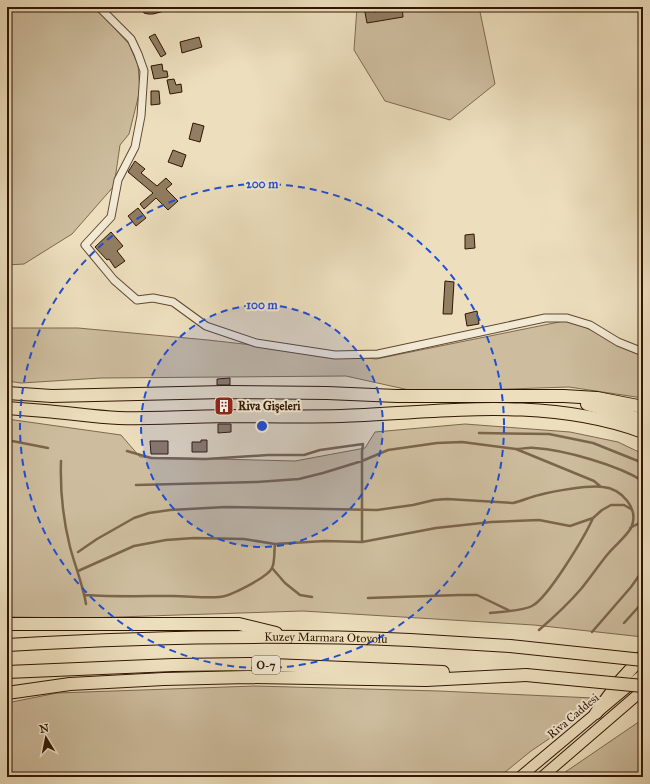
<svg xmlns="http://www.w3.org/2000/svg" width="650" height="784" font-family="'IM FELL Great Primer',serif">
<rect width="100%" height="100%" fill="#eddfbe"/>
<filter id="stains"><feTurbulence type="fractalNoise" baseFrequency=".005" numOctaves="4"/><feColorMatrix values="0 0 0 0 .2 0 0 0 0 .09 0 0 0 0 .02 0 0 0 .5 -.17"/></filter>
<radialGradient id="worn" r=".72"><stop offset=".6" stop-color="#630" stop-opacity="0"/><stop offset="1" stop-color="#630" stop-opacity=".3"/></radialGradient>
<path fill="#cdbd9e" stroke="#7e694f" d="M7,7h88l34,37 9,21 2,25 -11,44 -9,11 -6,41 -42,48 -48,30 -17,1z
M357,7h122l16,77 -45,36 -65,-19 -31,-51z
M569,320l74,34v44l-74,-11 -151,5 -72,-16 -245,2 -80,5 -14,-2v-53h71l130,12 168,19z
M7,419l114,16 19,22 155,4 70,-13 10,-16 90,-8 105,8 48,10 25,12v183l-109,-12 -231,-14 -217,7 -79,-1z
M255,686l184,5 154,7 -25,28 -37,25 -32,26h-492v-74l50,-10z
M643,719v58h-85z"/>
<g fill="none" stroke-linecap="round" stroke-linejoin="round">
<path stroke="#7b654b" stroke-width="2.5" d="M479,433l70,1 44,9 50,20
M7,440l41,8
M516,449c6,0 13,-2 19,-1 30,2 82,17 108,33
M127,451l24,7 55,1 62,-4h36l16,-5 43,-6 -1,8v90
M61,461c-1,29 2,58 9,86 5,19 13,38 16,57
M136,485l121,-3 42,-3 24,-6 39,-12 26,-11 49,-7 25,-1 54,7 78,32 6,5
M630,528l13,-7
M78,552l19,-13 37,-21 15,-5 21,-3 56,-3 151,3 36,-5 21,-5 13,-1 66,4c9,-2 17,-6 26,-8 15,-4 49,-10 64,-8 18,1 37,22 28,41 -6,10 -17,18 -24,27 -9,11 -17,23 -26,34 -13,15 -27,28 -42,41
M272,568l13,15 15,12 12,2
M78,571l56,-25 32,-6 28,-2 50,1 31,5 50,-3 37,1 74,-14 55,-6 48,-2 31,6 23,-8 9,-8 9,-5h13l7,4
M638,577l5,3
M85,595c29,2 59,1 88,1 15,0 31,2 46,1 10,0 49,-20 53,-29 3,-5 2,-18 3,-24
M368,598l91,-3h18l33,16
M490,613c11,-1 33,-2 42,-7 16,-8 53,-70 61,-88
M624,623l19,-21
M592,632l39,-45 12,-17"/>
</g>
<path fill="#927e63" stroke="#301500" d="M140,7h32v2l-19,5h-5l-4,-1z
M364,7h9l1,5 28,-5 1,10 -36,6z
M155,34l11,20 -5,3 -12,-20z
M199,37l3,10 -20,6 -2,-11z
M162,64l1,7h4l1,6 -14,2 -3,-13z
M174,79l2,6 5,-1 1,8 -12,2 -3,-14z
M151,91h8l1,13 -9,1z
M193,123l11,3 -4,16 -11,-3z
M173,150l13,5 -4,12 -14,-5z
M135,161l10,8 -4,4 16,13 9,-8 6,6 -6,5 12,12 -10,9 -12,-12 -12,11 -4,-5 13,-11 -25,-21z
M138,208l8,10 -10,8 -8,-10z
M111,232l12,14 -6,5 8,10 -10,7 -6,-9 -2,1 -12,-13z
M474,234l1,14 -10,1v-14z
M445,281l9,1 -2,32h-9z
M477,311l2,13 -12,2 -2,-12z
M230,378v7h-13v-6z
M218,400h12v9h-12z
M218,424h13v8l-13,1z
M201,440h6v12h-15v-10h9z
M150,441h18v13h-17z"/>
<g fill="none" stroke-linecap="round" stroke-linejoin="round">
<g stroke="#5f4830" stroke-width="9">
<path id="minor" d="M99,7l32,32 7,15 6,17 -3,45 -6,31 -17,33 -7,37 -26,28 29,35 23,20 16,-2 20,4 33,24 50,17 79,12 43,-1 167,-36h22l23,7 28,17 25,10"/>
</g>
<g stroke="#301500" stroke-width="12">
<path id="primary" d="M520,777l123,-103
M542,777l101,-87"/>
</g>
<g stroke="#301500" stroke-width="14">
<g id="motorway">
<path d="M7,393l45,3 172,-4 103,1 70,3h167l33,2 46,9"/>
<path d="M587,404l56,16"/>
<path d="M7,408c13,1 26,2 38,3 25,2 49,6 74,7 34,1 69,-1 103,-2 39,0 79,1 119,0 101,-4 205,-20 302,16"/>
<path d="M7,624h232l37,9"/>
<path id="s1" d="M7,645c134,-8 269,-11 403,-5 33,2 66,4 100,6"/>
<path d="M7,672l166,-7 77,-1 193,8"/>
<path d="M7,693l63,-9 94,-5 84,-2 178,3 100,-5"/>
<path d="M596,713l24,-32 23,-25"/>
</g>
</g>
<use href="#minor" stroke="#f3ead5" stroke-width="7"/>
<use href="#primary" stroke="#eddfbe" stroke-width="10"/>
<use href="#motorway" stroke="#eddfbe" stroke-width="12"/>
<g stroke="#301500" stroke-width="14" stroke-linecap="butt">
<path id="motorway-bridge" d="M510,646l133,14
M526,675l117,11"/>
</g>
<use href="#motorway-bridge" stroke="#eddfbe" stroke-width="12"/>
</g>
<circle cx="262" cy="426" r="121" fill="#1d4ed8" fill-opacity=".12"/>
<g fill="none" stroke="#1d4ed8" stroke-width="2" stroke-dasharray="7 5">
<circle cx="262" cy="426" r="121"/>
<circle cx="262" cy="426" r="242"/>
</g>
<defs>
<g id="building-square" transform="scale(1)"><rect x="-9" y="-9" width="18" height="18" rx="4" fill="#8f2418" stroke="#f3ead5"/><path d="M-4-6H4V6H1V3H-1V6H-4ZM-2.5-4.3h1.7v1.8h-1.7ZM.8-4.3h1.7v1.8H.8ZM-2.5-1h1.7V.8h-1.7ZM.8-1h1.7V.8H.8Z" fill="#fff"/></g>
</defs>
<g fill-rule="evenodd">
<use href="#building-square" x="224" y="406"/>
</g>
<g text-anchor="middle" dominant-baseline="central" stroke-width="4" stroke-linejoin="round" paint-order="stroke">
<rect fill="#f3ead5" stroke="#6a5540" stroke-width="1" x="252" y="656" width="28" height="18" rx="3"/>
<g font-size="11" font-weight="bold" fill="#301500">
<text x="266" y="665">O-7</text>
</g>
<g font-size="12" font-weight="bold" fill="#301500" stroke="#f3ead5" text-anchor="start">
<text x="238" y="406">Riva Gişeleri</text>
</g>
<g font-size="12" fill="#301500" stroke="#f3ead5">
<text stroke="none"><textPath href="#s1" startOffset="319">Kuzey Marmara Otoyolu</textPath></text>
<text transform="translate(573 716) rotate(-40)">Riva Caddesi</text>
</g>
</g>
<circle cx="262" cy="426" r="6" fill="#1d4ed8" stroke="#f3ead5" stroke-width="2"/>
<g font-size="12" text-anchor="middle" font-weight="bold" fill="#1d4ed8" stroke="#f3ead5" stroke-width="4" stroke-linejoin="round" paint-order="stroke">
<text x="262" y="188">200 m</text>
<text x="262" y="309">100 m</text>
</g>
<rect width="650" height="784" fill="none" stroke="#eddfbe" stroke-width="24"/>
<rect x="8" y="8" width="634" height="768" fill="none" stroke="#301500" stroke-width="2"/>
<rect x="12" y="12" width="626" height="760" fill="none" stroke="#301500"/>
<g transform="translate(46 738) rotate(350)" stroke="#f3ead5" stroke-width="3" paint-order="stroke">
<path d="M0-3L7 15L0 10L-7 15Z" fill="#301500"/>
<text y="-6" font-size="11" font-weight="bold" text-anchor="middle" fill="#301500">N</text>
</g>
<rect width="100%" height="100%" filter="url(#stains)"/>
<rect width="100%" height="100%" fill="url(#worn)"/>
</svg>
